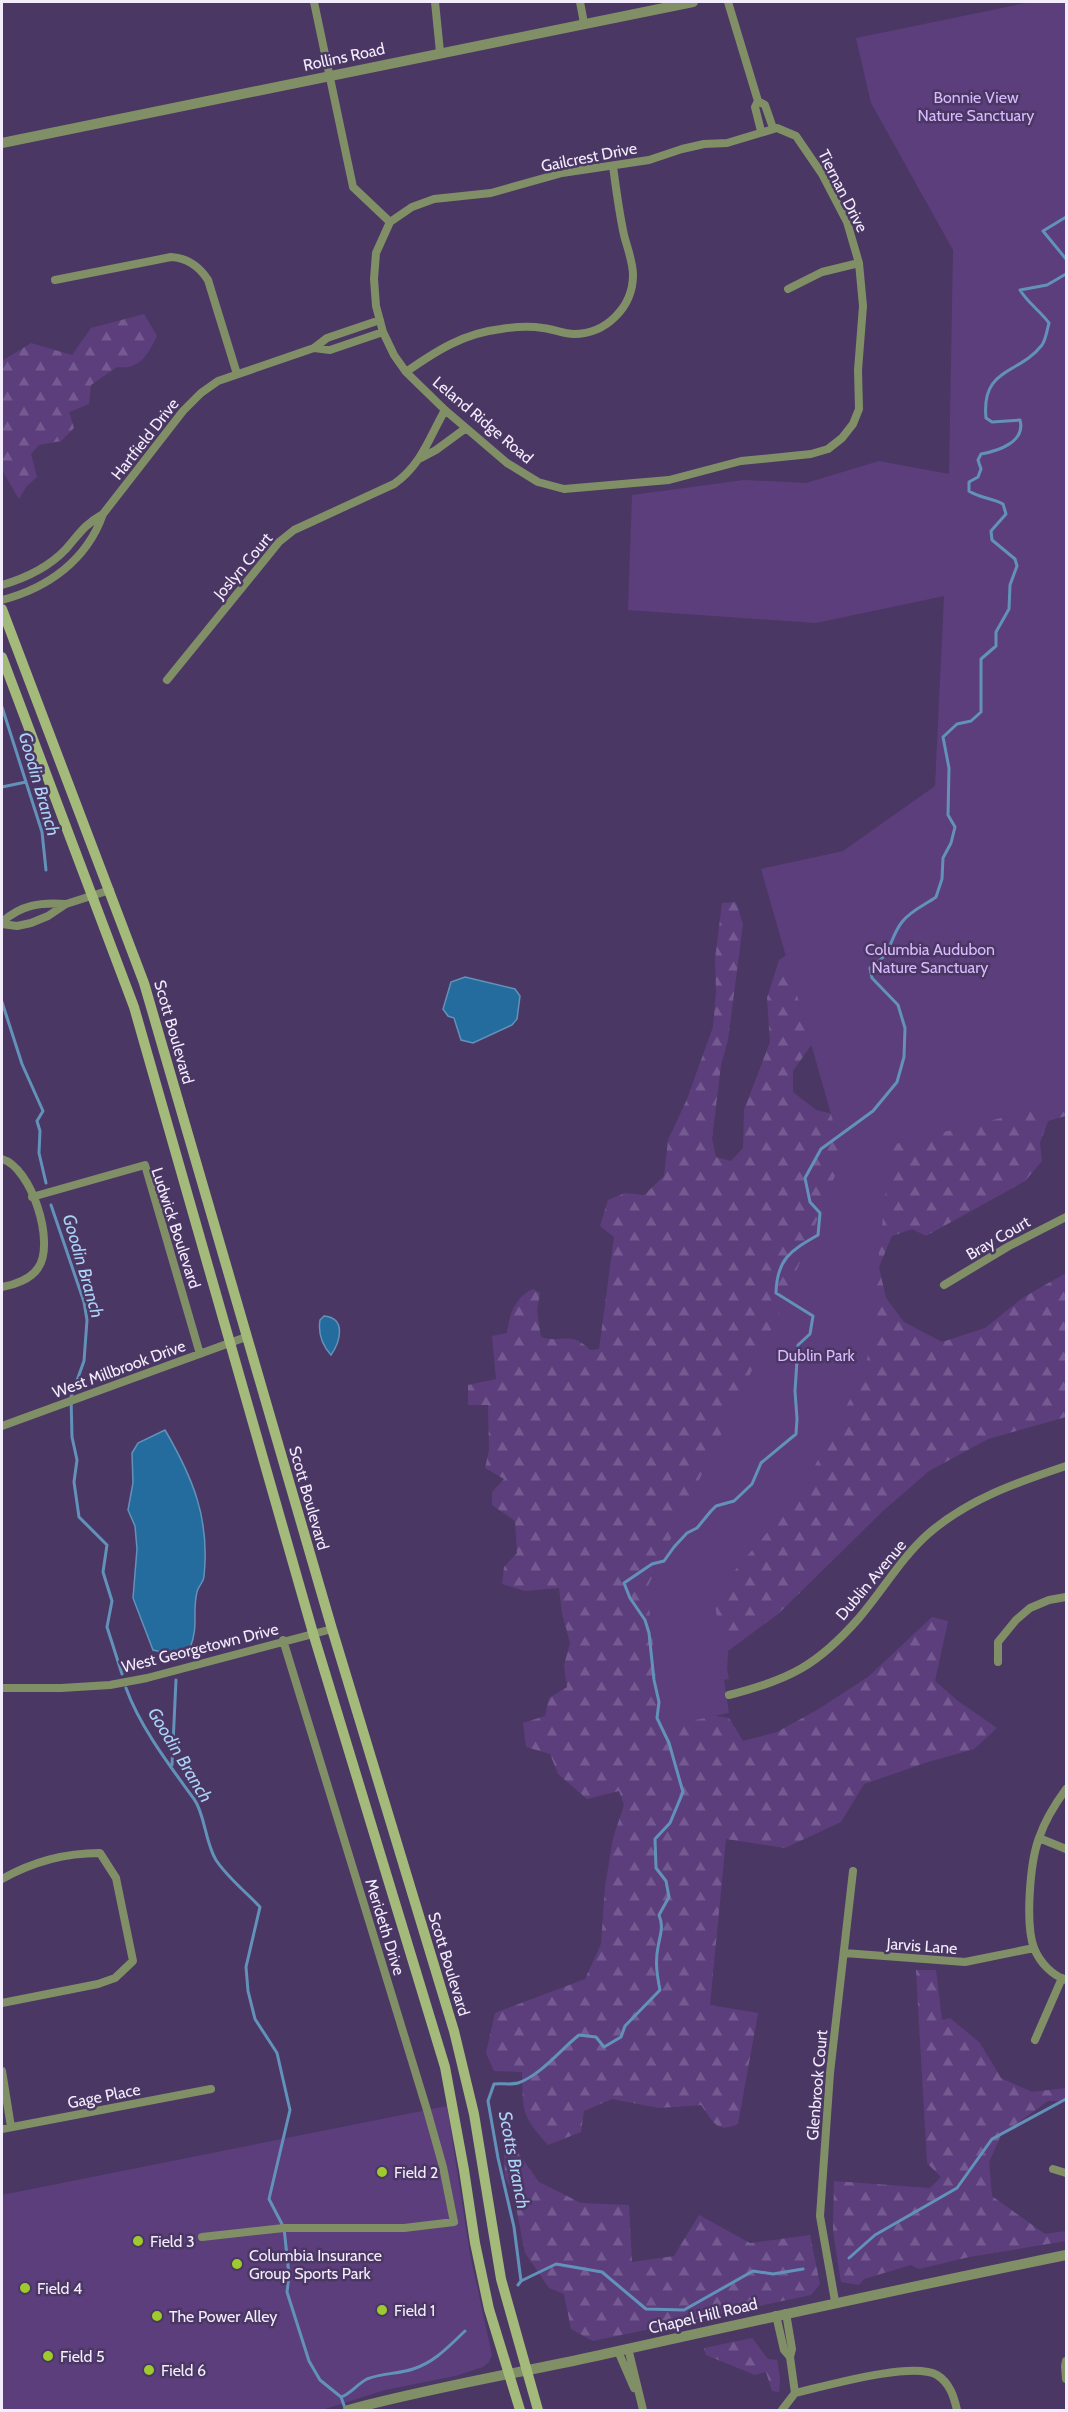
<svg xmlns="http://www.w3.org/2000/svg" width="1068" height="2412" font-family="Cabin,sans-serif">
<defs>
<pattern id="forest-firs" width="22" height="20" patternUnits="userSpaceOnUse" patternTransform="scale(1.5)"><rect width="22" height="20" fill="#5c3e7d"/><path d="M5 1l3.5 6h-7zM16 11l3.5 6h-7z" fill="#745a90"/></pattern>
</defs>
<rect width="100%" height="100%" fill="#4b3763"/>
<path fill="url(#forest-firs)" d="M144,314l13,22c-9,18 -17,34 -40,31l-26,18 -2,19 -20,8 5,16 -13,13 -22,4 -8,9 6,23 -11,10 -7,12 -17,-29v-109l29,-18 41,12 19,-27z
M736,902l7,22 -15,116 -7,25 -9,74 4,18 15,4 12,-13 1,-38 26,-68 -3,-44 12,-38 15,-10 20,91 -21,30v21l23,18 25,6 225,-33v33l-18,5 -8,22 2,18 -17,20 -99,55 -14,-7 -20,7 -13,31 7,31 18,24 38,20 43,-14 39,-31 42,-24v144l-78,22 -59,32 -45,39 -106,104 -50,37 -1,19 -23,44 25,4 14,23 34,-9 40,-22 51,-33 64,-60 16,4 -13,60 23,20 39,27 -23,21 -46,13 -64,22 -23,38 -56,26 -59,-9 -16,166 48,8 -20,111c-22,10 -25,-3 -37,-19l-42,3 -47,-9 -28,12 -3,21 -33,13c-27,-30 -25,-34 -26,-73l-28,-1 -8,-18 9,-40 90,-34 16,-35 4,-57 8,-49 11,-33 -5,-14 -32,8 -29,-25 -8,-20 -24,-7 -3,-24 22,-7 4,-18 18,-11 -3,-22 6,-22 -8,-30 -3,-25 -34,3 -23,-7 2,-17 13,-14 -2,-32 -23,-16v-13l12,-13 -19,-11 4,-18 -1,-45h-20v-20l28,-6 -4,-43 15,-3c2,-18 9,-37 26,-44l7,4 -3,18 4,26c21,7 29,-7 49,13l9,-1 15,-112 -14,-11 8,-26 17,-7 19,2 20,-19 4,-36 19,-41 26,-72 3,-36 -1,-32 7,-56z
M916,1970h20l6,50 8,-2 30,25 21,35 31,14 34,-4v13h-18l-47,34 -12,27 3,34 53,38 21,-3v10l-97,16 -50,12 -8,-4 -47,14 -5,6 -18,-3 -8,-51 1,-50 96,7 11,-11 -14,-14z
M518,2153l21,29 42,21 48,2 3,57 42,-6 25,-41 51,28 60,-8 10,49 -9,11 -218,46 -22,-12 -7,-35 -15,-6 -24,-35 -12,-61 -8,-15 -1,-22z
M752,2338l16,21 9,1 3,18 -1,14 -7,-1 -6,-19 -11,3 -49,-20 -2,-7z"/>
<path fill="#5c3e7d" d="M1031,2h35v1100l-175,43 -25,224 -66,125 -87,102 16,83 -5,1 5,33 -67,14 -15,-139 132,-274 64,-158 -82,-287 82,-18 92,-65 9,-190 -128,27 -188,-13 4,-115 112,-15 62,3 73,-22 70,13 4,-224 -82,-147 -15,-65z
M447,2106l23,148 22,101 -3,7 -6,5 -28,9 -70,14 -63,20h-320v-215z"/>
<path fill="#246b9e" stroke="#6292ba" stroke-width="1.5" d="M465,977l50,12 5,7 -3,23 -5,6 -39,18 -12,-3 -7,-22 -6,-2 -5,-7 8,-27z
M324,1316c23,2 16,26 7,39 -9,-10 -13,-22 -11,-35z
M165,1430c28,48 45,89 39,146 0,6 -6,10 -7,16 -5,19 2,34 -7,56l-19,6 -18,-4 -20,-52 4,-49 -2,-23 -7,-16 5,-27 -1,-30 6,-10z"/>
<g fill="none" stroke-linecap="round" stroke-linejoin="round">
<path stroke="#6292ba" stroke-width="3" d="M1066,217l-23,14 23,28
M2,707l40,125 4,38
M2,787l24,-5
M2,1002l20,62 21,47 -6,10 3,10 -1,22 7,30
M51,1205l33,97 3,18 -3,41 -13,36 1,40 5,23 -3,22 5,35 28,28 -4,27 9,29 -5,26 15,47
M171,1654l2,4
M126,1688c14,39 44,78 68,111 11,15 11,43 22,61 11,17 30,32 44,47l-14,60 2,24 7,28 22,34 13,57 -21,89 15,29 5,47 -2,17 22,69 11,19 21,17
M172,1765l4,-85
M849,2258l26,-23 82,-47 35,-49 74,-40
M521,2281l35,-17 46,8 44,37 38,1 69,-39 20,3 30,-5
M518,2285l3,-4 -7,-54 -16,-69 -10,-57 6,-17c7,-1 17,1 24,-1 23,-8 42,-33 61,-48l17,2 8,10 17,-10 4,-11 35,-36c-3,-15 -5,-28 -2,-43 2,-12 6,-20 1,-32l10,-18 -3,-16 -10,-13 -1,-29 15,-16 13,-31 -14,-49 -12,-25 2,-16 -5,-22 -5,-47 -4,-13 -15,-22 -6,-15 28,-19 12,-3 10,-14 13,-14 10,-5 14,-17 5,-5 18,-5 18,-17 9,-21 35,-29 1,-15 -2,-28 3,-46 12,-11 3,-18 -37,-23c1,-34 14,-42 42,-58l2,-22 -10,-11 -5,-24 16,-29 52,-38 24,-29 7,-25 1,-29 -7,-23 -26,-27 -2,-10c24,-15 18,-28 32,-46 9,-12 23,-17 34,-25l6,-18 1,-21 8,-15 4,-16 -7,-12 1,-47 -6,-31 14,-13 14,-3 10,-9v-53l15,-13v-14l13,-23 1,-24 7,-19 -2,-7 -23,-19 -1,-9 15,-17 -3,-10c-11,-6 -24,-6 -34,-13v-9l9,-5 3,-8 -3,-9 3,-6c17,-3 45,-12 39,-34l-28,2 -6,-4c-5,-51 33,-43 56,-73 4,-6 5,-15 7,-22 -9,-12 -21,-20 -29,-33l27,-5 19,-11
M345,2408l-4,-11c10,-3 16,-13 26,-18 14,-6 32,-5 46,-10 22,-7 36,-23 52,-38"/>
<path stroke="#818f67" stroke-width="8" d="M314,2l39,185 37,35
M435,2l5,50
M580,2l4,21
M728,2l30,99 -3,6 6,24
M758,101l7,4 8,23
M777,128l19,8 26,38 25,48 12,41 4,43 -5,64 1,39 -6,15 -11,14 -14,11 -17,5 -70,7 -72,19 -105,9 -26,-7 -31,-19 -62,-53 -39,-38 -12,-17 -11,-23 -7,-26 -2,-27 2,-26 14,-31 22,-15 22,-8 57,-6 71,-20 87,-13 33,-11 22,-5 23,-1z
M55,280l116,-23c17,1 28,9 37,23l29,94
M788,289l34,-17 37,-9
M314,348l16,2 53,-18
M406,372c30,-21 58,-39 95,-43 13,-2 29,-3 42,-1 10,1 21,6 31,6 32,0 59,-27 59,-59 0,-13 -6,-28 -9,-40 -5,-23 -8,-46 -11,-69
M421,458l15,-8 30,-22
M2,585c24,-7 46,-17 64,-36 14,-16 18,-24 37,-35
M2,600c46,-12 85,-40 101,-86l80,-103 18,-18 17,-12 96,-33 13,-10 53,-18
M167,680l112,-138 15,-12 100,-46c28,-20 35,-46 51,-74
M2,922c19,-17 38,-20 64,-18
M2,924l15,2 14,-3 17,-7 18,-12 44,-14
M2,1159c29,8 54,84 36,109 -7,11 -24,17 -36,19
M32,1197l113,-32 55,189
M944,1285l65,-39 57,-29
M2,1426l244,-89
M998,1662v-20l18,-22 14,-12 19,-8 17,-3
M2,1688h59l49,-3 37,-7 185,-49
M729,1695c60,-15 89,-30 130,-77 24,-28 42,-60 69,-84 40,-35 90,-52 138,-68
M1066,1789c-11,15 -21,31 -27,49 -9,24 -14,86 -5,110 6,15 18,27 32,32
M1039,1838l27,11
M2,1879c30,-17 64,-26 98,-26l16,25 17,83 -18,17 -17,6 -96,19
M844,1953l121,9 69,-14
M1035,2040l27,-62
M2,2071l9,56
M2,2129l209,-40
M1053,2169l13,4
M202,2237l82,-9h120l50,-6 -11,-55 -16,-57 -144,-470
M835,2301l-15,-85 10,-143 23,-202
M786,2313l6,36 -2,8
M776,2315l8,35 6,7 5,36 -13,17
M628,2348l15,62
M618,2351l16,37
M1066,2361l-1,5 1,13
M795,2393c31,-7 117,-32 142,-18 13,8 17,22 20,35"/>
<path stroke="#818f67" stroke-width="10" d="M2,143l691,-141
M348,2410c82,-22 165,-36 248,-54 157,-35 313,-69 470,-101"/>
<path stroke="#a3ba7a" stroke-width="10" d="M2,609l142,374 188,646 122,402 20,83 27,165 37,131
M2,657l132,350 179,626 132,434 19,103 11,73 14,66 31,101"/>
</g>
<g fill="#9fca2d" stroke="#4b3763" stroke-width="2">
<circle cx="382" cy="2172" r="6"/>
<circle cx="138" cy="2241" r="6"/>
<circle cx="237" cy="2264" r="6"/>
<circle cx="25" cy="2288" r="6"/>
<circle cx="382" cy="2310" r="6"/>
<circle cx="157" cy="2316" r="6"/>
<circle cx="48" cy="2356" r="6"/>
<circle cx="149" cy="2370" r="6"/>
</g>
<g text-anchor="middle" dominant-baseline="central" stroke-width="5" stroke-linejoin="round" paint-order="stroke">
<g font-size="16" fill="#f3ecfd" stroke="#4b3763">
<text transform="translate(344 57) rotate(-12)">Rollins Road</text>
<text transform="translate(589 157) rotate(-11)">Gailcrest Drive</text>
<text transform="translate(843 191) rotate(63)">Tiernan Drive</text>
<text transform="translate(483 420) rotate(40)">Leland Ridge Road</text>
<text transform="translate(145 439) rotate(-52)">Hartfield Drive</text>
<text transform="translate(243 566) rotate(-50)">Joslyn Court</text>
<text transform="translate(174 1032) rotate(74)">Scott Boulevard</text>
<text transform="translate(176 1228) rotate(72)">Ludwick Boulevard</text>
<text transform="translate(998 1238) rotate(-30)">Bray Court</text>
<text transform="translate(119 1369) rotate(-20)">West Millbrook Drive</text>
<text transform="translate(309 1498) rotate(74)">Scott Boulevard</text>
<text transform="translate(871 1580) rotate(-50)">Dublin Avenue</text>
<text transform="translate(200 1648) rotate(-14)">West Georgetown Drive</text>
<text transform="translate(385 1927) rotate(73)">Merideth Drive</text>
<text transform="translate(922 1946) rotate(4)">Jarvis Lane</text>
<text transform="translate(449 1964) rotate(73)">Scott Boulevard</text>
<text transform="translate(817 2085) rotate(-85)">Glenbrook Court</text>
<text transform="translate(104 2096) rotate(-11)">Gage Place</text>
<text transform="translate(703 2316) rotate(-13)">Chapel Hill Road</text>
</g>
<g font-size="16" fill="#d8bafe" stroke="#4b3763">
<text x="976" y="97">Bonnie View<tspan x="976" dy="18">Nature Sanctuary</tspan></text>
<text x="930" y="949">Columbia Audubon<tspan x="930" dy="18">Nature Sanctuary</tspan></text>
<text x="816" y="1355">Dublin Park</text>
</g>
<g font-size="16" fill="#f3ecfd" stroke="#4b3763" text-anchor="start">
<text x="394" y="2172">Field 2</text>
<text x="150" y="2241">Field 3</text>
<text x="249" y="2255">Columbia Insurance<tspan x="249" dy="18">Group Sports Park</tspan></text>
<text x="37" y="2288">Field 4</text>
<text x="394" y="2310">Field 1</text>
<text x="169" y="2316">The Power Alley</text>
<text x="60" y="2356">Field 5</text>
<text x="161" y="2370">Field 6</text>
</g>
<g font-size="18" font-style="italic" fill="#aad3f6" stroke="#4b3763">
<text transform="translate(39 784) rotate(74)">Goodin Branch</text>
<text transform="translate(83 1266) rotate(74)">Goodin Branch</text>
<text transform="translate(180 1755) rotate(59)">Goodin Branch</text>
<text transform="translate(514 2160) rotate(79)">Scotts Branch</text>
</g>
</g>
<rect width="1068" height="2412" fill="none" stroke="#f3ecfd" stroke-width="6"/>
</svg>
